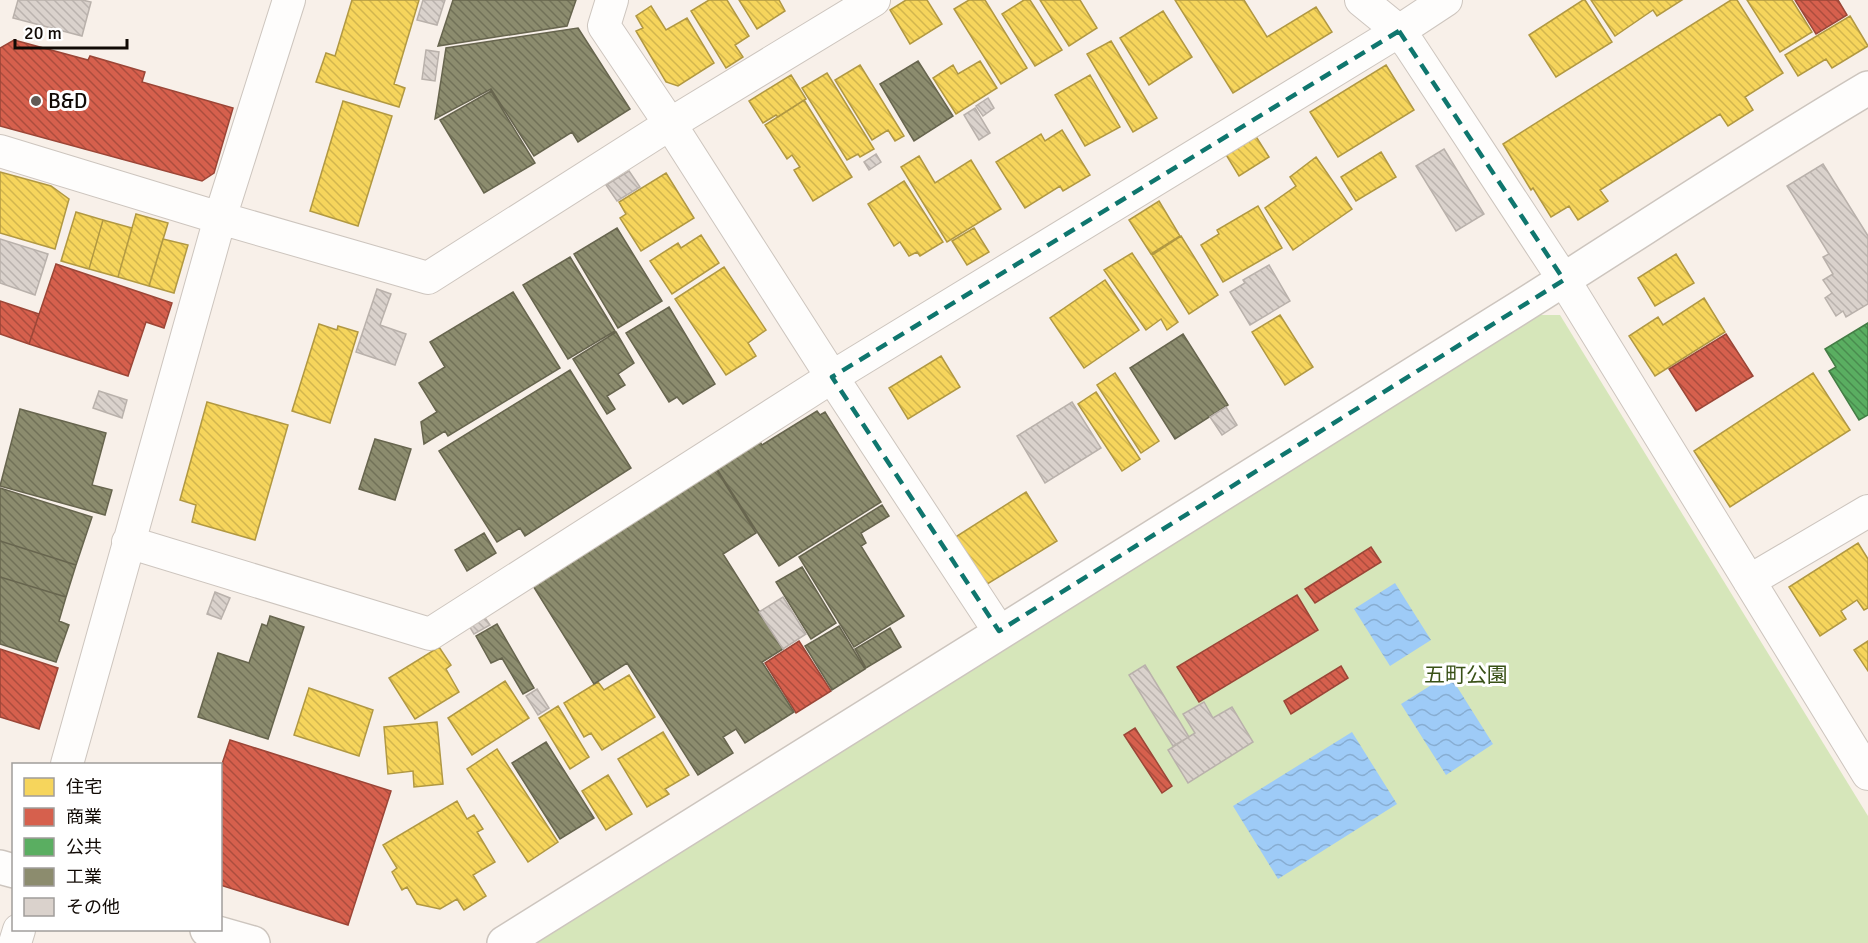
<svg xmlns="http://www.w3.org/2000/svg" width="1868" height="943" font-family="Signika,'Noto Sans JP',sans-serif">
<defs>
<pattern id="water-waves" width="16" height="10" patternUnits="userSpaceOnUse" patternTransform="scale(1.5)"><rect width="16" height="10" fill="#9ecbf7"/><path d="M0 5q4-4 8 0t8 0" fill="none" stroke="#87add2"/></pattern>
<pattern id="homes-back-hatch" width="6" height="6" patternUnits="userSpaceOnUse" patternTransform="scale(1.5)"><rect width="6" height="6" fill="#f6d55c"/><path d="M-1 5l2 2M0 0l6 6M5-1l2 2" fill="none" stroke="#d2b64e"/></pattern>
<pattern id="shops-back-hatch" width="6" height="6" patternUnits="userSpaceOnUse" patternTransform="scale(1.5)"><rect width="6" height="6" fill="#d6604d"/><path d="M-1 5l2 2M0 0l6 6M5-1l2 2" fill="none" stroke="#ac4d3e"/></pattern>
<pattern id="public-back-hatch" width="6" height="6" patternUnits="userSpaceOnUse" patternTransform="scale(1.5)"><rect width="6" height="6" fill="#5aae61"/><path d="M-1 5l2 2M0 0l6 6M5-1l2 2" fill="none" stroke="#498c4e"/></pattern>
<pattern id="industry-back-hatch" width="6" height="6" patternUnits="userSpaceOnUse" patternTransform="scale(1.5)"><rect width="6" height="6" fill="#8c8c6e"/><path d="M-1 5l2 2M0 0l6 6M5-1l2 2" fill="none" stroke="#717158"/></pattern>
<pattern id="building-back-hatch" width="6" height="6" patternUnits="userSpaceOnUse" patternTransform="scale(1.5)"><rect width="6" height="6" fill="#dad2cc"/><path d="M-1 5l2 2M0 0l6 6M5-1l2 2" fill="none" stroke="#bab3ae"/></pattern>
</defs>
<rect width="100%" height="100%" fill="#f8f0e9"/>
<path fill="#d6e6ba" d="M1537,315h23l308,501v127h-1341z"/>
<path fill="url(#water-waves)" d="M1395,583l36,57 -41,26 -36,-57z
M1449,674l44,70 -47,31 -45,-71z
M1352,732l45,72 -119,75 -45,-73z"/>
<path fill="url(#homes-back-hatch)" stroke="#b19842" stroke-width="1.5" d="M352,0h67l-25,84 11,4 -6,19 -83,-25 10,-29 9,3z
M709,0h18l22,36 -14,9 8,12 -17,11 -35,-57z
M739,0h40l6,11 -28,18z
M906,0h21l15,24 -32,20 -20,-34z
M969,0h16l42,68 -26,16 -47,-75z
M1024,0h6l32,50 -27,16 -33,-52z
M1040,0h40l17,28 -28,18z
M1175,0h69l23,37 49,-30 16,25 -99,61z
M1583,0h2l27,42 -56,35 -27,-42z
M1591,0h91l-25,16 -4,-6 -38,26z
M1731,0h6l46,73 -38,24 8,13 -25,16 -8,-12 -120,76 8,11 -30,19 -9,-14 -18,11 -18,-29 -2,2 -28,-46z
M1747,0h45l20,32 -32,20z
M651,6l15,24 21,-12 27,45 -36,23 -12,-4 -30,-51 7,-3 -7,-12z
M1163,11l29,46 -43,28 -29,-47z
M1850,16l18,30 -36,22 -6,-9 -28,17 -13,-21z
M1111,41l46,77 -24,14 -46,-78z
M980,61l17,27 -41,26 -23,-36 20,-13 5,9z
M860,65l44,71 -9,5 -7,-11 -16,10 -37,-60z
M1386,65l28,45 -76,47 -28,-45z
M827,73l47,76 -14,8 -2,-3 -11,6 -45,-72z
M791,75l15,24 -28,18 -2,-2 -13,8 -14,-22z
M1090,75l30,52 -35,19 -30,-51z
M804,100l48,77 -39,24 -19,-31 6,-3 -8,-12 -5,4 -22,-34z
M343,101l49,15 -34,110 -48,-15z
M1062,130l28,45 -27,16 -3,-5 -35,22 -29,-46 45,-28 4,7z
M1255,135l14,22 -30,19 -14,-23z
M1381,152l15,25 -40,24 -15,-24z
M919,156l16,27 36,-23 30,49 -54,33 -46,-75z
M1316,157l36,52 -59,41 -28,-42 31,-22 -6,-9z
M0,172l51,14 18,13 -14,50 -55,-16z
M666,173l28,45 -53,33 -21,-33 6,-4 -7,-12z
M904,181l39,61 -23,14 -3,-4 -8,4 -9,-14 -6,4 -26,-42z
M1159,201l21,35 -29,18 -22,-34z
M1258,206l24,42 -59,34 -22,-37 18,-11 -2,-4z
M76,212l27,8 -14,49 -28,-8z
M136,214l32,9 -19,63 -31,-9z
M103,220l29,8 -14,49 -29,-8z
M974,228l15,24 -22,13 -15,-24z
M701,235l18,28 -47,31 -22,-33 28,-18 3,5z
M1181,236l37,59 -29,19 -37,-59z
M163,239l25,6 -14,48 -25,-7z
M1132,253l46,69 -11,8 -6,-11 -15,11 -42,-60z
M1676,254l18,29 -39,23 -17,-28z
M724,267l42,63 -18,13 8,13 -30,19 -51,-76z
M1105,280l34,50 -55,38 -34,-50z
M1704,298l21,34 -70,44 -26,-40 29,-19 5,8z
M1280,315l33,52 -28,18 -33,-53z
M319,324l18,6 1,-4 20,6 -28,91 -38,-12z
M941,356l19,31 -52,32 -19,-31z
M1115,373l44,68 -18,12 -44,-68z
M1813,373l37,57 -120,77 -36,-56z
M1096,392l44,67 -18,12 -44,-67z
M207,402l81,23 -33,115 -63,-18 4,-17 -16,-5z
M1026,492l31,49 -73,45 -30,-48z
M1858,543l10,16v49l-4,2 -7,-10 -16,11 5,8 -26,17 -31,-49z
M1868,641v30l-14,-21z
M439,647l12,18 -5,4 13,23 -44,27 -26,-41z
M629,675l26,42 -53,33 -11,-17 -7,4 -20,-34 34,-21 6,8z
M505,681l24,37 -57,37 -24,-37z
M309,688l64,22 -14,46 -65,-21z
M558,706l31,51 -19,12 -31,-51z
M437,722l6,62 -29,3 -1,-16 -25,3 -4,-47z
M663,732l26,43 -24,14 4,5 -22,13 -29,-48z
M497,749l61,93 -30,20 -61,-93z
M608,775l24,39 -26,16 -24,-39z
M457,801l10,18 7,-4 9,14 -6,3 18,30 -22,13 13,21 -22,14 -7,-11 -17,10 -23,-5 -10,-17 -5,3 -10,-18 5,-4 -14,-23z"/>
<path fill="url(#shops-back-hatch)" stroke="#9b4637" stroke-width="1.5" d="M1795,0h43l9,15 -31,19z
M14,40l74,20 2,-4 55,16 -3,10 91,26 -19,65 -12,8 -202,-55v-78z
M56,264l116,39 -8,25 -18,-6 -18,54 -99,-32z
M0,301l39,13 -10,30 -29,-10z
M1726,334l27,42 -57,35 -27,-42z
M1371,547l10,15 -66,41 -10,-14z
M1297,595l21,35 -119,72 -22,-35z
M799,641l32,50 -35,22 -31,-50z
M0,649l58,19 -19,61 -39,-12z
M1341,666l7,12 -57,36 -7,-13z
M1135,728l37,58 -10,7 -38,-58z
M230,740l161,51 -43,134 -128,-40v-115z"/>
<path fill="url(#public-back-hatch)" stroke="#447d45" stroke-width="1.5" d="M1868,323v92l-9,5 -30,-49 7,-4 -11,-18z"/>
<path fill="url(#industry-back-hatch)" stroke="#67654e" stroke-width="1.5" d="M453,0h123l-9,26 -129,20z
M578,28l52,81 -52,33 -6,-10 -38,24 -43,-67 -56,30 11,-71z
M918,61l35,55 -39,25 -34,-57z
M491,91l44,72 -51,30 -44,-73z
M617,228l45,73 -44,27 -44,-74z
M570,257l45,74 -47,28 -45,-74z
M513,292l47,76 -112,68 -3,-5 -21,13 -3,-22 16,-10 -18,-29 26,-16 -15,-25z
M669,307l46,77 -32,20 -6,-7 -8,5 -43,-69z
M616,332l18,31 -16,11 7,11 -18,11 8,13 -8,5 -34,-55z
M1183,334l45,71 -53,34 -45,-71z
M570,370l61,98 -106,68 -5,-8 -23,14 -58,-91z
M20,409l86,24 -14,52 20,5 -7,25 -105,-29z
M817,411l3,4 5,-3 56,90 -102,64 -64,-100 43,-28 4,7z
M375,439l36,10 -16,51 -36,-11z
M714,466l42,67 -33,21 60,95 -21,13 32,50 -49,31 -9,-14 -13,8 10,16 -35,22 -71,-112 -33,21 -64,-103z
M0,488l92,29 -16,48 -76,-24z
M882,505l7,11 -28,17 5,10 -5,3 43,70 -50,31 -55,-90z
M484,533l12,20 -29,18 -12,-21z
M0,541l76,24 -10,32 -66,-20z
M802,567l34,56 -25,16 -35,-57z
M0,577l66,20 -7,24 10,4 -13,37 -56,-18z
M270,616l34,11 -36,112 -70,-22 20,-64 31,10 13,-39 5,2z
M497,624l37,64 -11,6 -21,-36 -11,5 -15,-27z
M839,626l26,43 -33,21 -27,-44z
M890,628l11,19 -35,21 -11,-19z
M546,742l48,76 -34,21 -48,-76z"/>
<path fill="url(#building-back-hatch)" stroke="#b9b1ab" stroke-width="1.5" d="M18,0h64l9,2 -9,34 -69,-18z
M423,0h22l-8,25 -20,-5z
M426,50l13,2 -4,29 -13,-2z
M988,98l6,10 -11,8 -7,-10z
M975,108l15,25 -11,7 -15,-25z
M1444,149l40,65 -28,17 -40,-65z
M876,154l5,8 -12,8 -5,-8z
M1823,164l45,72v68l-22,13 -3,-6 -7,5 -11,-18 7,-5 -9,-13 10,-6 -10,-17 6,-3 -42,-68z
M629,171l11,16 -23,14 -11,-16z
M0,239l48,15 -13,41 -35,-12z
M1269,265l21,36 -40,24 -20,-33 15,-9 -2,-3z
M377,289l14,5 -11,31 26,9 -11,31 -39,-13z
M99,391l28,9 -5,18 -29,-10z
M1072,402l29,46 -56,35 -28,-47z
M1226,407l11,18 -15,10 -12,-18z
M215,592l15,6 -9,21 -14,-5z
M783,597l23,37 -23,15 -24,-37z
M481,612l9,13 -16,9 -8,-13z
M1145,665l44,72 -16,9 -44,-71z
M537,689l12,19 -11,7 -12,-19z
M1204,702l9,16 19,-11 21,35 -65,41 -20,-33 27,-17 -12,-19z"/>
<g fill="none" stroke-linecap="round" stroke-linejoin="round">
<g stroke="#cdc5be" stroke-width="34">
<path id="street" d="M612,0l-8,26 66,98 162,253 167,254
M1361,0l38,31 11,15 154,234 304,494
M0,151l220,67 208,60 242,-154 204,-124
M128,542l302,92 402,-257 567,-346 47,-31
M1749,581l119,-70
M67,764l153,-546 69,-218
M15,943l4,-13"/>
</g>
<g stroke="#cdc5be" stroke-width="36">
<path id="secondary" d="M0,867l14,4
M207,930l46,13
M504,943c331,-208 662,-416 994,-622 124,-77 245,-159 370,-233"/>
</g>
<use href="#street" stroke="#fefdfc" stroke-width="32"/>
<use href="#secondary" stroke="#fefdfc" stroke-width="33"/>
</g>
<path fill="none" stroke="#0f766e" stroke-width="4.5" stroke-dasharray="12 8" stroke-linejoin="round" d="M1399,31l165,249 -565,351 -167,-254z"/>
<circle fill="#625a55" stroke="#fff" stroke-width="2" cx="36" cy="101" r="6"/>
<g text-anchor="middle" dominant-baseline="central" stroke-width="6" stroke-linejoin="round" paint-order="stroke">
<g font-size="21" fill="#110a05" stroke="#fff" text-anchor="start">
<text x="48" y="101">B&amp;D</text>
</g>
<g font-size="21" fill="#395117" stroke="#fff">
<text x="1466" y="675">五町公園</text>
</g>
</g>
<rect x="12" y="763" width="210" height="168" fill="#ffffff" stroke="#a09d9b" stroke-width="1.5"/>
<rect x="24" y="778" width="30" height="18" fill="#f6d55c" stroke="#a09d9b" stroke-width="1.5"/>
<text x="66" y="793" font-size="18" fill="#110a05">住宅</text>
<rect x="24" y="808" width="30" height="18" fill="#d6604d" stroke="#a09d9b" stroke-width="1.5"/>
<text x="66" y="823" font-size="18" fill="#110a05">商業</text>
<rect x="24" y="838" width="30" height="18" fill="#5aae61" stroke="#a09d9b" stroke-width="1.5"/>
<text x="66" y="853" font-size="18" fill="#110a05">公共</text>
<rect x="24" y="868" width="30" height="18" fill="#8c8c6e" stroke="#a09d9b" stroke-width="1.5"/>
<text x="66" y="883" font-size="18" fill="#110a05">工業</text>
<rect x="24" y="898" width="30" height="18" fill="#dad2cc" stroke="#a09d9b" stroke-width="1.5"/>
<text x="66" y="913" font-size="18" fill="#110a05">その他</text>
<path d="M15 39v9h112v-9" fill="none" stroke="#110a05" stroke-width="3"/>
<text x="24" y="39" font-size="18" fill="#110a05" stroke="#ffffff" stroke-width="4.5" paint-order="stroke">20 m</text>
</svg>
